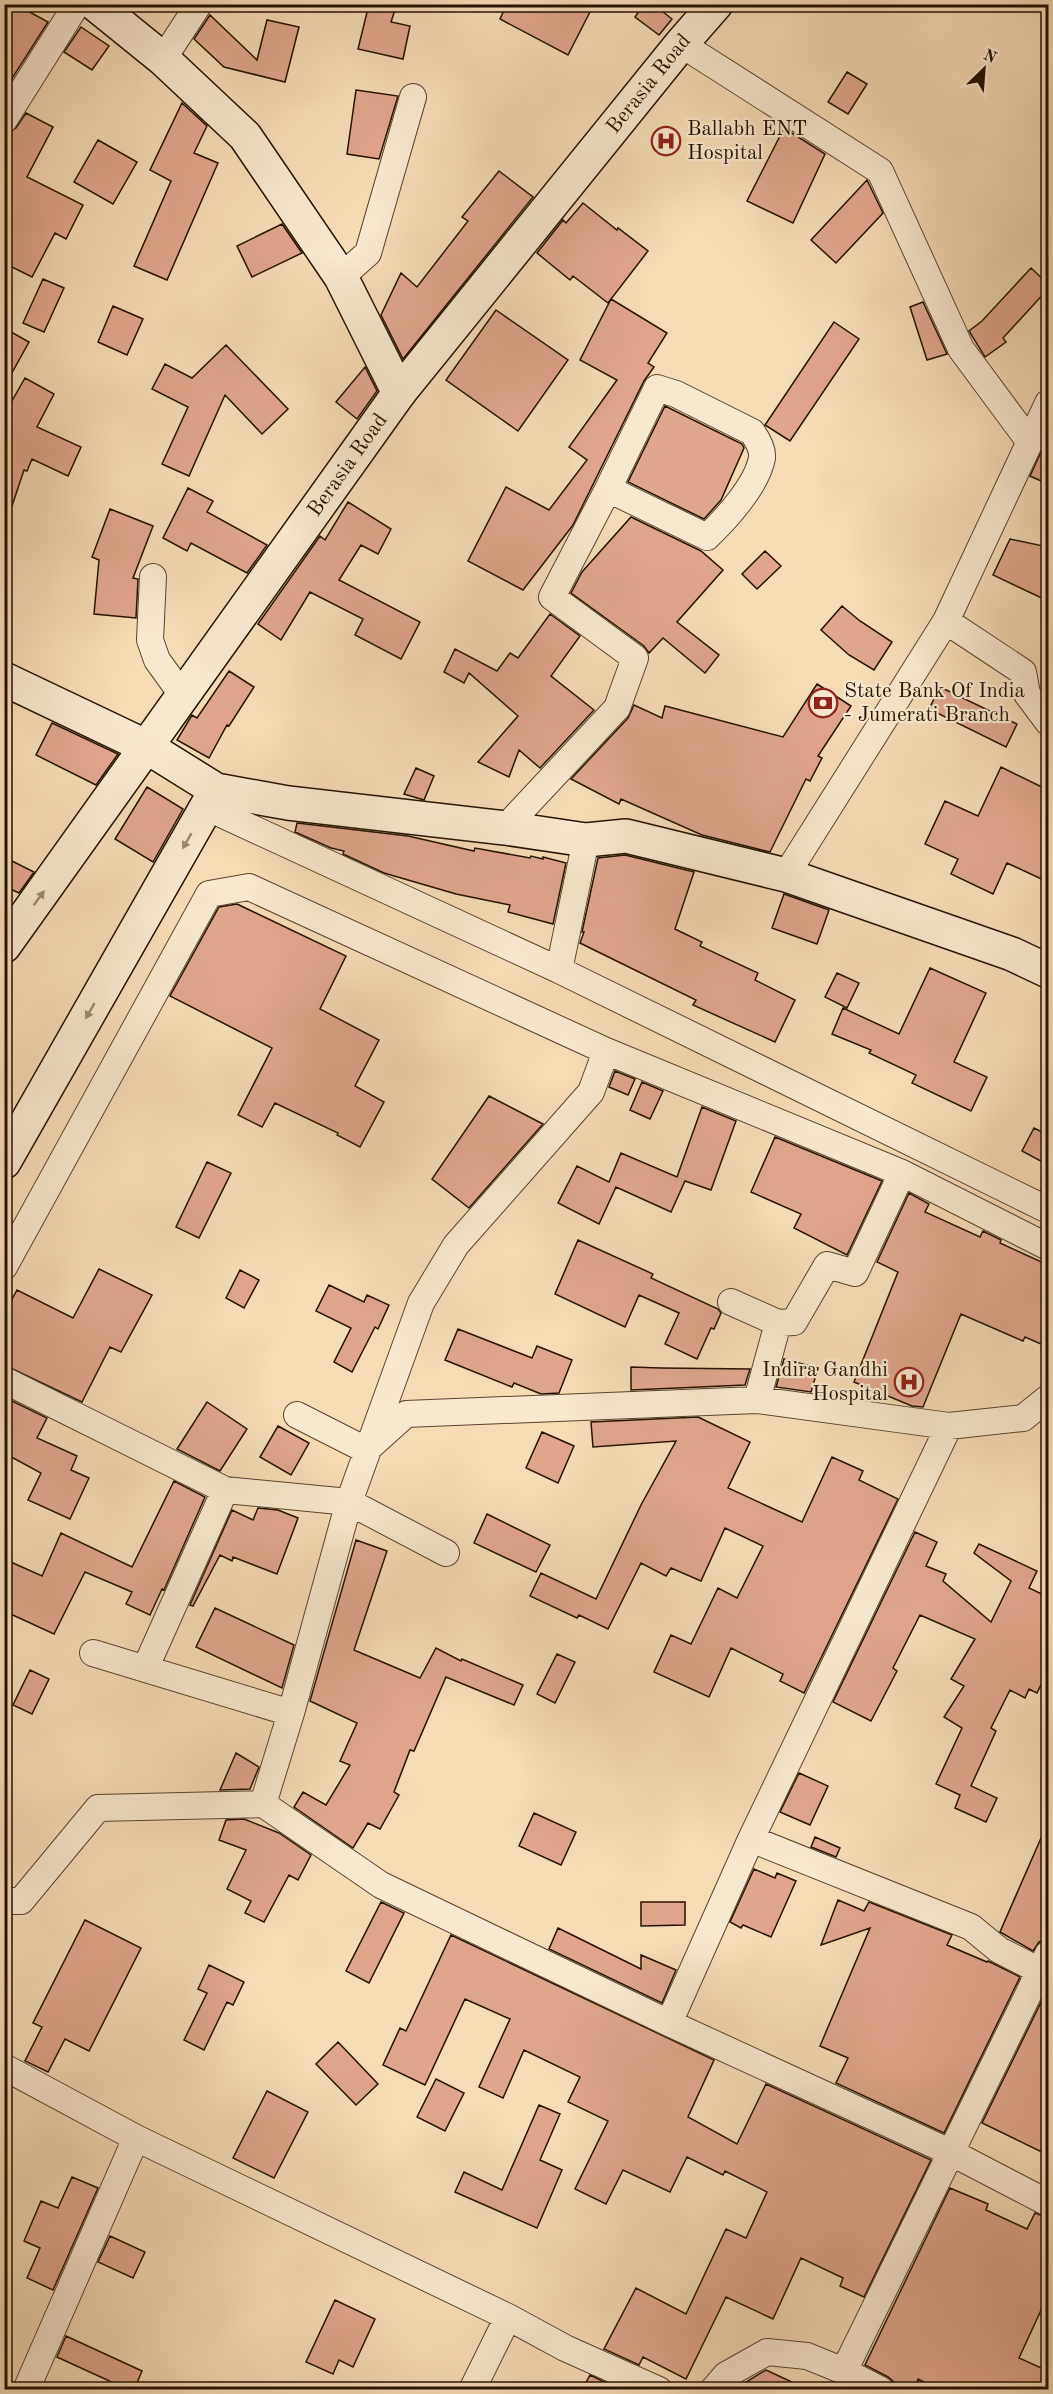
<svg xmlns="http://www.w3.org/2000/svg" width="1053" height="2394" font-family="'Old Standard TT',serif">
<rect width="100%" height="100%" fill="#f5dcb5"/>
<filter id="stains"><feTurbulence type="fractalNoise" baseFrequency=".00333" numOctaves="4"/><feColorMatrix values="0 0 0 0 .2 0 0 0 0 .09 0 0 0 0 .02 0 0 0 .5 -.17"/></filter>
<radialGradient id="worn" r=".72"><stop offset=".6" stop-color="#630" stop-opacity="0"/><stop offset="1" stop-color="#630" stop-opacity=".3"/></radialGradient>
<path fill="#e0a68c" stroke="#241200" stroke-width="1.5" d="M15,4l33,18 -44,69v-69z
M369,4h28l-6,18 19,4 -7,33 -45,-10z
M507,4h87l-26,51 -68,-36z
M644,4h9l19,15 -13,16 -24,-18z
M210,15l47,45 10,-40 32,7 -14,55 -61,-15 -30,-28z
M81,27l28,19 -17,24 -28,-18z
M847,72l20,12 -19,30 -20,-12z
M356,90l42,6 -19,63 -32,-5z
M182,103l25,23 -13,27 24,10 -51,117 -33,-14 37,-85 -21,-11z
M26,113l27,14 -26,50 56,28 -17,34 -11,-6 -23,44 -28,-14v-128l12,-7z
M784,128l41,26 -32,69 -46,-22z
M98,140l39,22 -24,42 -39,-22z
M499,171l34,26 -130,162 -22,-44 20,-42 16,14 51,-66 -6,-4z
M867,180l16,33 -47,50 -25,-23z
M583,203l34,27 1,-2 30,23 -40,52 -35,-27 -3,4 -33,-27 26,-33 3,3z
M282,224l20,29 -50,24 -15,-31z
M1031,268l17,16v5l-45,49 3,4 -21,15 -16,-26 13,-10z
M43,279l21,9 -20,44 -21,-9z
M611,299l56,34 -19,30 6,4 -10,14 -71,144 -50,65 -55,-29 38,-74 43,23 38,-50 -18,-13 48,-67 -37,-20z
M923,302l24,52 -20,6 -17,-53z
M113,306l30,13 -16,36 -29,-13z
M496,310l72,50 -50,71 -72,-51z
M834,322l25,17 -69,102 -25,-16z
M4,328l25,14 -25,45z
M226,345l62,64 -26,25 -37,-39 -36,81 -27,-12 26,-57 -36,-18 13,-25 27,14z
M365,367l12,24 -20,28 -21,-17z
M25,378l29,16 -17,33 44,20 -13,29 -36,-17 -5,12 -3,-1 -15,45h-5v-100z
M665,406l77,38 2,4 -23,52 -17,19 -76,-37z
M1048,437v47l-18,-8z
M188,488l25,13 -6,11 60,33 -20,28 -56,-30 -4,8 -24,-13z
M348,502l43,27 -13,25 -17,-9 -22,35 81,42 -19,37 -46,-24 8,-16 -53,-27 -29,48 -23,-16 62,-88 5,4z
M110,509l43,17 -20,52 5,1 -2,39 -42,-4 5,-54 -7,-3z
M631,517l70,34 22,19 -46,52 42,33 -14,18 -42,-35 -14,15 -5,-7 -73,-53 11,-21z
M1010,539l38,8v54l-55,-26z
M765,551l16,15 -24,23 -15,-15z
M842,606l18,15 32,21 -18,28 -25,-15 -28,-25z
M550,614l30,22 -29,40 43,34 -54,58 -21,-18 -10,27 -31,-15 40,-46 -49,-43 -5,10 -20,-11 11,-23 42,22 13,-18 8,5z
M229,671l25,16 -25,39 -2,-1 -18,33 -32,-18 15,-25 5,3z
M817,684l34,22 -33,50 4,2 -12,23 -4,-2 -36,73 -68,-17 -81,-36 -2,5 -48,-25 57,-61 6,-13 28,13 3,-12 118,31z
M940,687l77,37 -11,23 -77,-38z
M52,723l66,31 -22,31 -60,-30z
M1001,767l47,23v92l-41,-19 -14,31 -42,-20 7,-15 -33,-15 20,-43 33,15z
M416,768l18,8 -10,24 -20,-6z
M147,787l36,22 -30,53 -38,-23z
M297,823l111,13 66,15 1,-3 55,10 1,-2 12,3v-2l23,6 -13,61 -45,-12 2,-7 -54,-11 -72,-21 -41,-19 1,-3 -13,-3 -36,-16z
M625,855l69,17 -19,57 27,13 -2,4 58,27 -3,7 40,20 -20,42 -82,-37 3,-5 -116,-57 4,-11h-2l16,-74z
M4,857l30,15 -15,21 -15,-7z
M784,894l45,16 -12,34 -45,-16z
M237,904l109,52 -26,53 59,31 -24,46 29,16 -24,45 -23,-12 1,-2 -63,-30 -13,24 -24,-12 34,-67 -102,-52 49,-89z
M930,968l56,25 -32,69 33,15 -16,34 -59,-28 4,-8 -47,-22 2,-3 -39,-16 11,-26 56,26z
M837,973l22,10 -12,25 -22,-11z
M615,1071l20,8 -7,16 -19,-8z
M642,1082l21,9 -13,28 -20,-9z
M489,1096l54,28 -74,84 -37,-29z
M702,1107l34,14 -25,69 -26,-9 -14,31 -55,-25 -17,37 -41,-21 19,-37 32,16 12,-29 56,24z
M1034,1128l14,7v30l-26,-14z
M775,1137l107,44 -35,74 -53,-27 7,-14 -50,-22z
M207,1162l24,11 -32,65 -23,-11z
M909,1193l20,11 -4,8 55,25 3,-6 18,9 -1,3 48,22v82l-23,-10 -2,4 -62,-27 -38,93 -11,-1 -58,-24 44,-110 -21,-10z
M578,1240l75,34 -2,4 67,31 3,4 -7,16 -3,-1 -14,31 -32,-15 14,-31 -40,-18 -14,32 -70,-33z
M99,1269l53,26 -31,57 -11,-5 -28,55 -78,-37v-51l13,-24 56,28z
M240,1270l19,10 -15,28 -18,-10z
M329,1285l35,17 3,-7 22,10 -11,24 -3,-2 -23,45 -18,-10 17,-34 -35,-17z
M458,1329l74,29 5,-12 35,14 -13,33 -18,1 -27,-11 -2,4 -67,-27z
M784,1359l34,9 -7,24 -35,-5z
M631,1367l30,1 89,1 -5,16 -114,5z
M10,1400l37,18 -10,20 40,18 -6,14 18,8 -19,41 -42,-19 13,-27 -37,-20v-43z
M207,1402l40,27 -27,42 -43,-22z
M698,1417l52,25 -22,46 74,34 30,-65 31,14 -4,9 39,19 -94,194 -24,-12 3,-7 -52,-26 -22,49 -55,-25 17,-37 20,9 27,-56 19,10 26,-52 -38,-18 -24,53 -30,-13 -5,8 -25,-13 -33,66 -29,-14 -2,3 -47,-22 11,-23 55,26 45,-94 35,-64 -83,6 -2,-25z
M278,1426l31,17 -18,32 -31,-18z
M542,1432l32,14 -16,37 -32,-15z
M174,1481l31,16 -41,93 -2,-1 -12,26 -24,-11 6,-12 -47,-20 -31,62 -50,-23v-52l38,17 19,-43 71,34z
M258,1508l20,2 20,8 -21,56 -44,-17 -1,4 -12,-6 -27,51 -3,-1 42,-95 21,10z
M487,1514l63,31 -14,27 -62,-29z
M915,1532l22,10 -11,24 20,8 -3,7 48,41 20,-41 -37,-28 5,-9 58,27 -8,17 19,9v73l-11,23 -8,-4 -4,9 -15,-8 -19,38 5,3 -25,55 26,12 -11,24 -31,-14 5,-13 -24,-11 26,-56 -18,-11 20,-31 -13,-7 24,-40 -55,-24 -27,53 4,3 -26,50 -38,-19z
M356,1540l31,11 -33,99 66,28 16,-30 25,13 1,-2 61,26 -9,20 -68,-28 -32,74 -4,-1 -16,42 5,3 -19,34 -12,-6 -15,25 -59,-41 9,-15 23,13 24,-40 -10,-4 17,-38 -47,-22z
M215,1608l79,37 -12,43 -86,-41z
M557,1654l18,8 -20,41 -18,-9z
M30,1670l19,9 -17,35 -19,-9z
M236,1753l23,14 -9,22 -30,1z
M799,1773l29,13 -18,39 -30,-13z
M534,1813l42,19 -15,33 -42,-19z
M244,1819l35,14 32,22 -13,25 -9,-5 -25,47 -19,-9 6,-12 -24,-12 19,-39 -27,-10 7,-20z
M1048,1822v117l-9,3 -6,9 -33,-19z
M815,1837l25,11 -4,9 -25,-10z
M754,1869l21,9 2,-5 19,8 -25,56 -28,-12 -2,3 -11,-6z
M838,1900l26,11 5,-9 83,33 -5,10 40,17 1,-1 32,16 -76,156 -108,-50 12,-25 -28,-12 50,-118 -49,17z
M381,1902l23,11 -35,70 -23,-12z
M641,1902h44v23l-44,1z
M85,1920l56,28 -52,103 -24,-12 -17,33 -23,-11 17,-34 -9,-4z
M558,1928l83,41v-14l35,15 -14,33 -113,-54z
M451,1935l263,125 -26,57 49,27 29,-60 165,76 -67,137 -24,-11 3,-8 -42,-20 -28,61 -47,-22 -40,82 -43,-22 -4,8 -35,-16 32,-61 50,26 40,-85 20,9 21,-46 -42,-21 -2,4 -36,-18 -17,35 -47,-22 -17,34 -31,-15 33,-68 -40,-19 12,-25 -56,-27 -21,48 -24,-11 31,-68 -45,-20 -40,86 -42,-20 17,-37 6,3z
M209,1965l35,17 -11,23 -6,-3 -23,48 -20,-10 23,-47 -9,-4z
M1047,1990h1v165l-66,-32z
M338,2042l40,42 -22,21 -40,-41z
M436,2079l28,14 -19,38 -28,-14z
M267,2091l41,21 -34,66 -41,-20z
M539,2105l21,9 -20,46 22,10 -25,58 -82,-36 9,-20 38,18z
M72,2177l26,11 -45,102 -26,-12 13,-30 -16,-7 17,-40 17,7z
M950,2188l38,16 -2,6 41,19 8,-16 13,5v77l-29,63 29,13v19h-107l-23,-11 -4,11h-18l-2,-8 -6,-5 -23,-12z
M110,2236l35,16 -12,26 -35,-16z
M335,2300l40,19 -22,48 -14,-7 -6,14 -27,-12z
M66,2336l76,35 -8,19h-5l-72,-33z
M766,2370l43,20h-76z
M590,2375l31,15h-39z"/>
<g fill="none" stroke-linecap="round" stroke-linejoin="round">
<g stroke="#58442d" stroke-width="28">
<path id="street" d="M681,44l199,127 81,178 68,92
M163,59l36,-55
M4,120l73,-116
M341,277l27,-24 45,-156
M153,577l-3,63 7,20 26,36
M946,621l77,51 4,22 21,28
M206,807l353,163 489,240
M505,828l112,-120 18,-50 -83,-61 56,-108 49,-101 19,6 76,38c5,7 11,17 10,26 -5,27 -36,61 -55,79l-99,-48
M786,875l160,-254 102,-218
M559,970l27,-130
M4,1267l205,-373 40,-7 357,164 296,122 146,74
M731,1302l47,21
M4,1380l221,110 124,12 97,51
M757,1400l21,-77 16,-1 33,-57 28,8 47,-100
M297,1415l69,35 40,-36 351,-14 192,26 74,-8 25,-20
M93,1653l198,60
M145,1669l80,-179
M263,1804l28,-91 58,-211 72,-199 35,-58 135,-153 15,-41
M751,1839l220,88 28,23 49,25
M4,1901h17l77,-93 165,-4 118,81 288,138 283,130 96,50
M669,2023l82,-184 198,-413
M4,2067l132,71 372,179 57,31 94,42
M844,2371l204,-417
M26,2390l110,-252
M472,2390l36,-73
M713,2390l13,-15 41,-23 40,4 37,15 37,19"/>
</g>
<g stroke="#241200" stroke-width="36">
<g id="secondary">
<path d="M95,4l68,55 82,77 96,141 58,116"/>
<path d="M4,679l143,68 69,43 72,13 217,25 81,12 40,-4 160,39 226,79 36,17"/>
<path id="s1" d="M4,946l395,-553 282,-349 35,-40"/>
<path d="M4,1162l212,-372"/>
</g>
</g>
<use href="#street" stroke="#f8e8cf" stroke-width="26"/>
<use href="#secondary" stroke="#f8e8cf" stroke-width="33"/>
</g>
<defs><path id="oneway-solid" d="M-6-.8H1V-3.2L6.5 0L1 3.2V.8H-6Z" transform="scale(1.5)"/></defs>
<g fill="#998872">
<use href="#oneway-solid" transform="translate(187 841) rotate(120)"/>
<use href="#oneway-solid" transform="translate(39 898) rotate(-54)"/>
<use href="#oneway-solid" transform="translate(90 1011) rotate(120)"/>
</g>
<defs>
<g id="hospital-ring" transform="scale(1.5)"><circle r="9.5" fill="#f8e8cf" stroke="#8f2418" stroke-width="1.5"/><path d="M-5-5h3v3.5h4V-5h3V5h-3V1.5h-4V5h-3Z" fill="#8f2418"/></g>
<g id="bank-ring" transform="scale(1.5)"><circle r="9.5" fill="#f8e8cf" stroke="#8f2418" stroke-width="1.5"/><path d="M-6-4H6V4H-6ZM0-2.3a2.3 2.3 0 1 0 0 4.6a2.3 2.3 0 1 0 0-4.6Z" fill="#8f2418"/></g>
</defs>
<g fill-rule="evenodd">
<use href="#hospital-ring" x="666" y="141"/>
<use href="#bank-ring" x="823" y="703"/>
<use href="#hospital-ring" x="909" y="1382"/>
</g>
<g text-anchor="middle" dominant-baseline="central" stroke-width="4.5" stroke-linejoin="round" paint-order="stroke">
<g font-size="21" fill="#241200" stroke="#f8e8cf">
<text stroke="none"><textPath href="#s1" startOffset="1077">Berasia Road</textPath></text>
<text stroke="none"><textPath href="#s1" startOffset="591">Berasia Road</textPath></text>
</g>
<g font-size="21" fill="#241200" stroke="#f8e8cf" text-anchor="start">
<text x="687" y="129">Ballabh ENT<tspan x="687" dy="24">Hospital</tspan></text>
<text x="844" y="691">State Bank Of India<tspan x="844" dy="24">- Jumerati Branch</tspan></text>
<text x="888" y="1370" text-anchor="end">Indira Gandhi<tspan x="888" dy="24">Hospital</tspan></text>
</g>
</g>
<rect width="1053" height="2394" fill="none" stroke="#f5dcb5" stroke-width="24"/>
<rect x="6" y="6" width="1041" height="2382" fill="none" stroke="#241200" stroke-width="3"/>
<rect x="12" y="12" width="1029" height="2370" fill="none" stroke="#241200" stroke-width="1.5"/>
<g transform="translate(984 69) rotate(25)" stroke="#f8e8cf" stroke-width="4.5" paint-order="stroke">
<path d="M0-4.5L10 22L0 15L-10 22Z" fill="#241200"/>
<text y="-9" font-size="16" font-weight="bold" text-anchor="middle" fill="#241200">N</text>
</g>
<rect width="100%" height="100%" filter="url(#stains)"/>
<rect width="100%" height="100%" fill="url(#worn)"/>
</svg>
